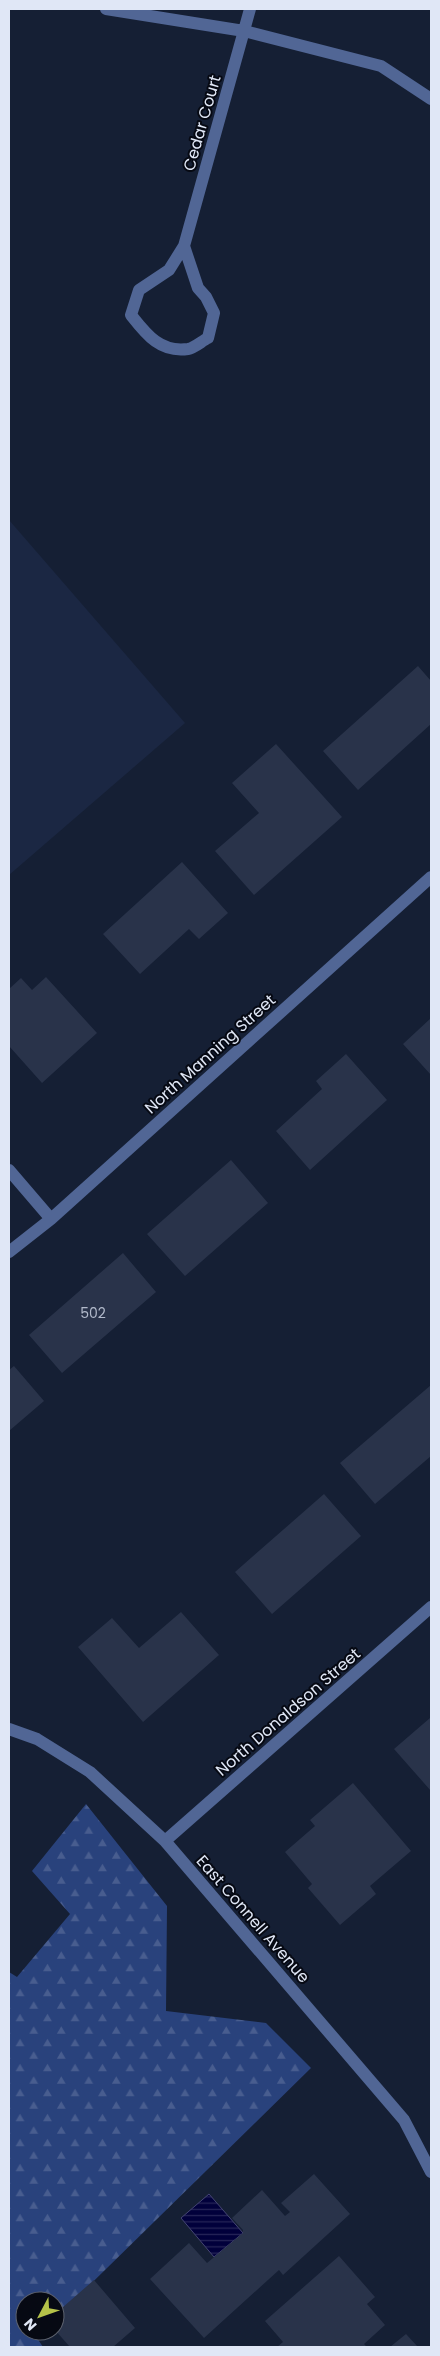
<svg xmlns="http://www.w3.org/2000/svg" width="440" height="2356" font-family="Poppins,sans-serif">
<defs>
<pattern id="forest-firs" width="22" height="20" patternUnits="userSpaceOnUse" patternTransform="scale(1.25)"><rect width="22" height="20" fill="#29427c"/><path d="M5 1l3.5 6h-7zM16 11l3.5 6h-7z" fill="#485d8f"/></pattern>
<pattern id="water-rules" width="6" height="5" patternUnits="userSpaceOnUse" patternTransform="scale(1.25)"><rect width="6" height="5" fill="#01003b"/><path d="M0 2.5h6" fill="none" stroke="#262558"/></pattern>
</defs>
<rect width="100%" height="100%" fill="#151f34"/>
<path fill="#1b2743" d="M9,520l176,203 -176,152z"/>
<path fill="url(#forest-firs)" d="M86,1804l81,102 -1,105 100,12 45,45 -256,251v-18h-30v30h18l-6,7 6,9h-34v-375l8,5 53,-63 -38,-43z"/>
<path fill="url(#water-rules)" stroke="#444573" d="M209,2194l34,39 -29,24 -33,-39z"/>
<path fill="#29334a" d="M418,666l13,15v43l-73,66 -35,-39z
M276,744l66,73 -88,78 -39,-44 44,-38 -27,-30z
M182,862l46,51 -29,26 -10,-10 -49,45 -37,-40z
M46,977l51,56 -55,50 -33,-37v-57l12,-11 11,12z
M431,1018v57l-28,-31z
M346,1054l41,46 -77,70 -34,-39 46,-42 -6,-8z
M231,1160l37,43 -83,73 -38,-42z
M123,1253l33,39 -94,81 -33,-38z
M14,1366l30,35 -35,30v-61z
M431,1385v71l-56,48 -35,-41z
M324,1494l37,42 -89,78 -37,-42z
M181,1612l38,43 -76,67 -65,-75 34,-29 27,30z
M430,1718l1,1v72l-37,-42z
M353,1783l58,68 -41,35 6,8 -36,31 -32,-37 4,-4 -27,-32 30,-26 -5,-6z
M314,2174l36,40 -67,61 -4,-5 -75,68 -54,-59 39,-36 18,20 36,-30v-3l-11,-12 30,-28 23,26 5,-4 -9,-9z
M339,2256l36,41 -8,7 18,21 -21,19 3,3h-90l6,-5 -18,-21z
M94,2280l41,48 -22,19h-43l-15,-17v-16z
M406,2334l12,13h-28z"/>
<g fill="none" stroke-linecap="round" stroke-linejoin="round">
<path stroke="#516695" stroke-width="12" d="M106,9l138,22 137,35 50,33
M184,246l14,42 8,9 8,16 -6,25c-6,3 -14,10 -20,11 -28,4 -42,-15 -57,-34l8,-25 30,-20z
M184,246l66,-237
M9,1170l42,49
M9,1252l42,-33 380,-342
M9,1729l28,10 53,33 75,69 239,279 27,52
M165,1841l266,-234"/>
</g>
<g text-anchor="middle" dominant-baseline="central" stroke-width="4" stroke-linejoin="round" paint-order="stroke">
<g font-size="14" fill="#b2bacb">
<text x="93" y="1313">502</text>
</g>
<g font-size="16" fill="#e0e7f6" stroke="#060913">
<text transform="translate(202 123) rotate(-74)">Cedar Court</text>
<text transform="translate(210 1054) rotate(-42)">North Manning Street</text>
<text transform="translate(288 1712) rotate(-41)">North Donaldson Street</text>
<text transform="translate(253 1919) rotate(49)">East Connell Avenue</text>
</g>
</g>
<rect width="440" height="2356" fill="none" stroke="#e0e7f6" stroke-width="20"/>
<g transform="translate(40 2316) rotate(229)"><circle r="24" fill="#060913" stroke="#5d626e"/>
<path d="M0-4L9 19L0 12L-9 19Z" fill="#b5c249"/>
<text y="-8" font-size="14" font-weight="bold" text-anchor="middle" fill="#e0e7f6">N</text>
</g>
</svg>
